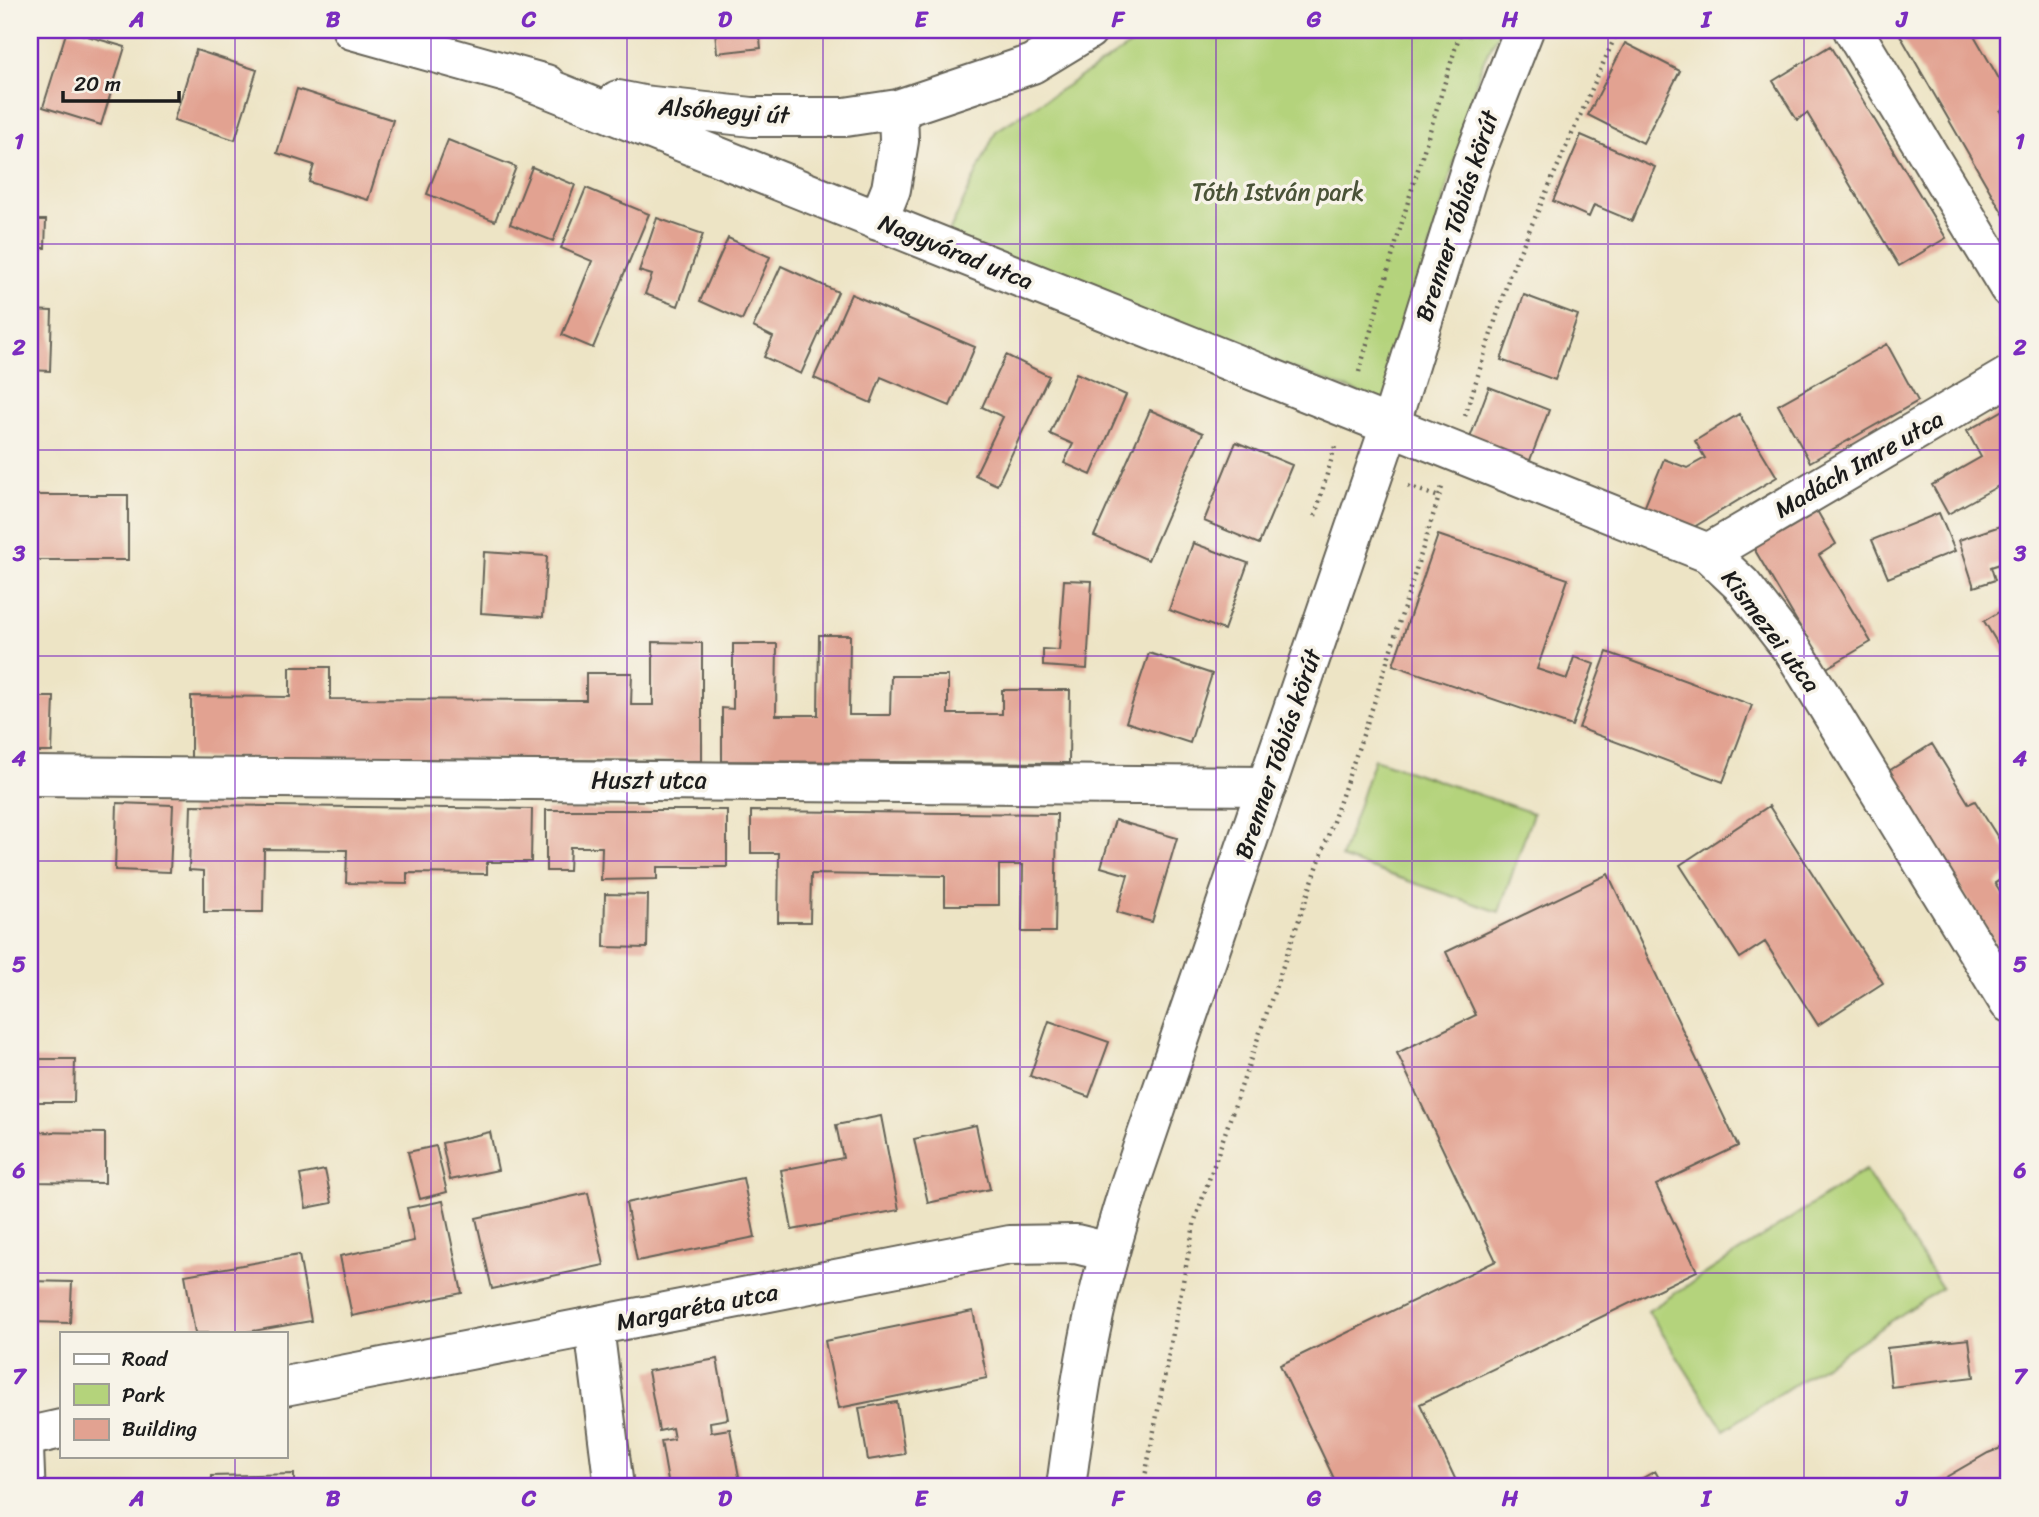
<svg xmlns="http://www.w3.org/2000/svg" width="2039" height="1517" font-family="Sriracha,sans-serif">
<rect width="100%" height="100%" fill="#f7f3e8"/>
<filter id="ink" filterUnits="userSpaceOnUse"><feTurbulence type="fractalNoise" baseFrequency=".0143" numOctaves="2"/><feDisplacementMap in="SourceGraphic" scale="14" xChannelSelector="R" yChannelSelector="G"/><feConvolveMatrix kernelMatrix="1 2 1 2 8 2 1 2 1" color-interpolation-filters="sRGB"/></filter>
<filter id="wash" filterUnits="userSpaceOnUse"><feTurbulence type="fractalNoise" baseFrequency=".00686" numOctaves="4" result="noise"/><feDisplacementMap in="SourceGraphic" scale="28" xChannelSelector="R" yChannelSelector="G"/><feGaussianBlur stdDeviation="1.57" result="paint"/><feColorMatrix in="noise" values="0 0 0 0 0 0 0 0 0 0 0 0 0 0 0 0 0 1.4 0 .05"/><feComposite in="paint" operator="in"/></filter>
<g filter="url(#wash)">
<rect width="100%" height="100%" fill="#ede4c5"/>
<path fill="#b4d37b" stroke="#68784c" stroke-width="2" d="M1154,30h346l-18,34 -96,339 -441,-162 51,-110z
M1374,759l159,54 -34,99 -158,-54z
M1865,1170l77,118 -218,142 -76,-119z"/>
<g id="blocks">
<path fill="#e2a291" d="M67,30l58,17 -24,78 -58,-18z
M715,30h44l2,18 -44,5z
M1897,30h74l38,66v9l-9,6 9,16v97z
M1625,43l55,28 -37,72 -55,-28z
M1830,46l116,192 -47,28 -92,-153 -10,7 -24,-39z
M196,50l61,20 -22,70 -61,-20z
M297,89l96,31 -25,80 -59,-18 5,-17 -37,-12z
M1581,135l74,32 -23,54 -38,-16 -5,12 -36,-16z
M448,140l68,27 -21,54 -68,-27z
M532,167l43,18 -22,56 -43,-17z
M586,188l63,26 -56,134 -31,-13 30,-74 -31,-13z
M657,218l46,16 -25,72 -33,-12 7,-19 -13,-4z
M30,220h16l-1,28h-15z
M728,238l42,19 -28,63 -42,-19z
M781,266l57,26 -37,82 -37,-17 9,-20 -20,-10z
M851,294l124,53 -25,59 -69,-29 -10,26 -57,-25z
M1524,295l54,20 -23,65 -54,-20z
M30,310l22,1 -2,60 -20,-1z
M1887,344l31,57 -108,61 -32,-57z
M1006,355l43,21 -52,109 -22,-10 28,-58 -21,-10z
M1076,373l50,22 -35,80 -27,-12 9,-19 -23,-10z
M1489,387l60,23 -22,58 -60,-22z
M2009,407v73l-61,34 -16,-29 49,-28 -14,-26z
M1150,410l53,23 -55,127 -54,-24z
M1739,414l38,63 -88,53 -46,-19 21,-52 23,9 18,-10 -10,-17z
M1236,442l56,23 -33,79 -55,-23z
M30,495h98v65h-98z
M1816,509l20,35 -17,11 52,87 -46,27 -72,-122z
M1939,513l16,38 -67,27 -16,-38z
M2009,523v38l-18,6 4,13 -21,7 -15,-47z
M1438,535l130,44 -31,90 30,10 7,-22 20,7 -22,62 -179,-61z
M1193,543l55,20 -24,67 -55,-20z
M484,552l63,4 -4,61 -62,-4z
M1064,580l28,1 -5,88 -44,-3v-17l16,1z
M2009,606v45l-5,3 -20,-33z
M819,635h31l-1,80h41l1,-39h57v38h54v-24h68l-1,73 -347,-2v-53l11,1v-65h44l-1,71h42z
M653,642l49,1v118l-511,-3v-62l99,1v-30h40v32l256,1v-27h46l-1,32h22z
M1607,652l145,53 -29,77 -144,-54z
M1149,653l63,21 -22,69 -64,-21z
M30,697h24l-2,55h-22z
M1932,744l37,60 6,-3 34,54v19l-14,9 14,22v60l-122,-193z
M117,803l56,2 -3,67 -55,-2z
M191,805l341,4 -1,53h-44v12l-80,-1v11l-61,-1 1,-33 -83,-1 -1,63h-59v-41l-15,-1z
M1769,806l114,177 -65,42 -53,-83 -25,16 -60,-93z
M546,810h181v57h-70v12l-56,1 1,-33h-32l-1,24h-23z
M751,811l306,3 -2,118h-33l1,-67h-24v40h-54v-29l-134,-2 -1,48h-32l1,-69h-28z
M1115,820l62,18 -25,84 -35,-10 11,-37 -27,-8z
M1608,874l130,272 -82,39 41,86 -277,133 39,83h-121l-58,-122 216,-104 -99,-208 79,-38 -30,-63z
M605,894l43,1 -1,53 -43,-1z
M1049,1021l60,21 -20,55 -59,-21z
M30,1059h45l-1,43h-44z
M881,1116l18,94 -107,20 -11,-60 62,-12 -7,-33z
M976,1125l14,64 -62,14 -14,-64z
M30,1132l75,1v50l-75,-1z
M490,1132l8,38 -48,10 -8,-37z
M436,1146l11,46 -27,7 -12,-47z
M325,1170l7,33 -26,5 -6,-33z
M743,1178l12,59 -118,24 -11,-58z
M588,1193l16,72 -112,24 -16,-71z
M443,1201l19,92 -110,23 -12,-60 74,-15 -7,-33z
M299,1255l12,66 -70,12h-46l-10,-58z
M30,1281l42,1 -2,41 -40,-1z
M973,1311l14,67 -148,30 -14,-67z
M1969,1339l5,38 -83,10 -4,-39z
M717,1359l11,60 -18,3 1,10 19,-3 11,58h-72l-8,-46 13,-2 -2,-11 -13,3 -11,-60z
M897,1402l8,52 -37,6 -9,-52z
M2009,1445v42h-80l59,-34z
M1655,1471l9,16h-37z
M294,1474v13h-83v-11z"/>
</g>
</g>
<g filter="url(#ink)">
<use href="#blocks" fill-opacity="0" stroke="#656257" stroke-width="2"/>
<g fill="none" stroke-linecap="round" stroke-linejoin="round">
<g stroke="#656257" stroke-width="23">
<path id="lane" d="M33,1435l2,52"/>
</g>
<g stroke="#656257" stroke-width="42">
<path id="street" d="M352,30l194,54
M1853,30l156,258
M522,78l1186,475 34,32 52,67 215,351
M618,100l25,5 109,12h93l53,-8 134,-45 56,-34
M878,221l13,-32 8,-48 -1,-32
M1708,553l301,-177
M30,776l1237,10
M594,1327l20,160
M285,1386l725,-141 66,-1 33,8
M30,1436l31,-7"/>
</g>
<g stroke="#656257" stroke-width="42">
<path id="secondary" d="M1066,1487c7,-53 14,-106 25,-158 10,-49 24,-97 39,-145l260,-758 82,-263 52,-133"/>
</g>
<path stroke="#656257" stroke-width="4.5" stroke-dasharray="2 5" stroke-linecap="butt" d="M1359,372l48,-167 54,-175
M1465,416l45,-142 108,-244
M1408,486l31,11
M1315,516l21,-73
M1143,1487l52,-267 179,-517 68,-216"/>
<use href="#lane" stroke="#fff" stroke-width="19"/>
<use href="#street" stroke="#fff" stroke-width="38"/>
<use href="#secondary" stroke="#fff" stroke-width="38"/>
</g>
</g>
<path fill="none" stroke="#7b2cbf" stroke-width="2" stroke-opacity="0.55" d="M235,30v1303M431,30v1457M627,30v1457M823,30v1457M1020,30v1457M1216,30v1457M1412,30v1457M1608,30v1457M1804,30v1457M30,244h1979M30,450h1979M30,656h1979M30,861h1979M30,1067h1979M30,1273h1979M235,1456v31"/>
<g text-anchor="middle" dominant-baseline="central" stroke-width="7" stroke-linejoin="round" paint-order="stroke">
<g font-size="24" fill="#1c1c1c" stroke="#f7f3e8">
<text transform="translate(724 111) rotate(4)">Alsóhegyi út</text>
<text transform="translate(1457 216) rotate(-72)">Brenner Tóbiás körút</text>
<text transform="translate(956 252) rotate(22)">Nagyvárad utca</text>
<text transform="translate(1859 464) rotate(-30)">Madách Imre utca</text>
<text transform="translate(1771 631) rotate(53)">Kismezei utca</text>
<text transform="translate(1278 754) rotate(-71)">Brenner Tóbiás körút</text>
<text x="649" y="780">Huszt utca</text>
<text transform="translate(697 1307) rotate(-11)">Margaréta utca</text>
</g>
<g font-size="24" fill="#4a5338" stroke="#f7f3e8">
<text x="1278" y="192">Tóth István park</text>
</g>
</g>
<rect width="2039" height="1517" fill="none" stroke="#f7f3e8" stroke-width="77"/>
<rect x="60" y="1332" width="228" height="126" fill="#f7f3e8" stroke="#9f9d96" stroke-width="2"/>
<rect x="74" y="1354" width="35" height="10" fill="#ffffff" stroke="#9f9d96" stroke-width="2"/>
<text x="122" y="1366" font-size="21" fill="#1c1c1c">Road</text>
<rect x="74" y="1384" width="35" height="21" fill="#b4d37b" stroke="#9f9d96" stroke-width="2"/>
<text x="122" y="1402" font-size="21" fill="#1c1c1c">Park</text>
<rect x="74" y="1419" width="35" height="21" fill="#e2a291" stroke="#9f9d96" stroke-width="2"/>
<text x="122" y="1436" font-size="21" fill="#1c1c1c">Building</text>
<path d="M63 91v10h116v-10" fill="none" stroke="#1c1c1c" stroke-width="3.5"/>
<text x="74" y="91" font-size="21" fill="#1c1c1c" stroke="#f7f3e8" stroke-width="5" paint-order="stroke">20 m</text>
<rect x="38" y="38" width="1962" height="1440" fill="none" stroke="#7b2cbf" stroke-width="2.5"/>
<g font-size="23" text-anchor="middle" font-weight="bold" fill="#7b2cbf">
<text x="137" y="27">A</text>
<text x="333" y="27">B</text>
<text x="529" y="27">C</text>
<text x="725" y="27">D</text>
<text x="921" y="27">E</text>
<text x="1118" y="27">F</text>
<text x="1314" y="27">G</text>
<text x="1510" y="27">H</text>
<text x="1706" y="27">I</text>
<text x="1902" y="27">J</text>
<text x="19" y="149">1</text>
<text x="2020" y="149">1</text>
<text x="19" y="355">2</text>
<text x="2020" y="355">2</text>
<text x="19" y="561">3</text>
<text x="2020" y="561">3</text>
<text x="19" y="766">4</text>
<text x="2020" y="766">4</text>
<text x="19" y="972">5</text>
<text x="2020" y="972">5</text>
<text x="19" y="1178">6</text>
<text x="2020" y="1178">6</text>
<text x="19" y="1384">7</text>
<text x="2020" y="1384">7</text>
<text x="137" y="1506">A</text>
<text x="333" y="1506">B</text>
<text x="529" y="1506">C</text>
<text x="725" y="1506">D</text>
<text x="921" y="1506">E</text>
<text x="1118" y="1506">F</text>
<text x="1314" y="1506">G</text>
<text x="1510" y="1506">H</text>
<text x="1706" y="1506">I</text>
<text x="1902" y="1506">J</text>
</g>
</svg>
